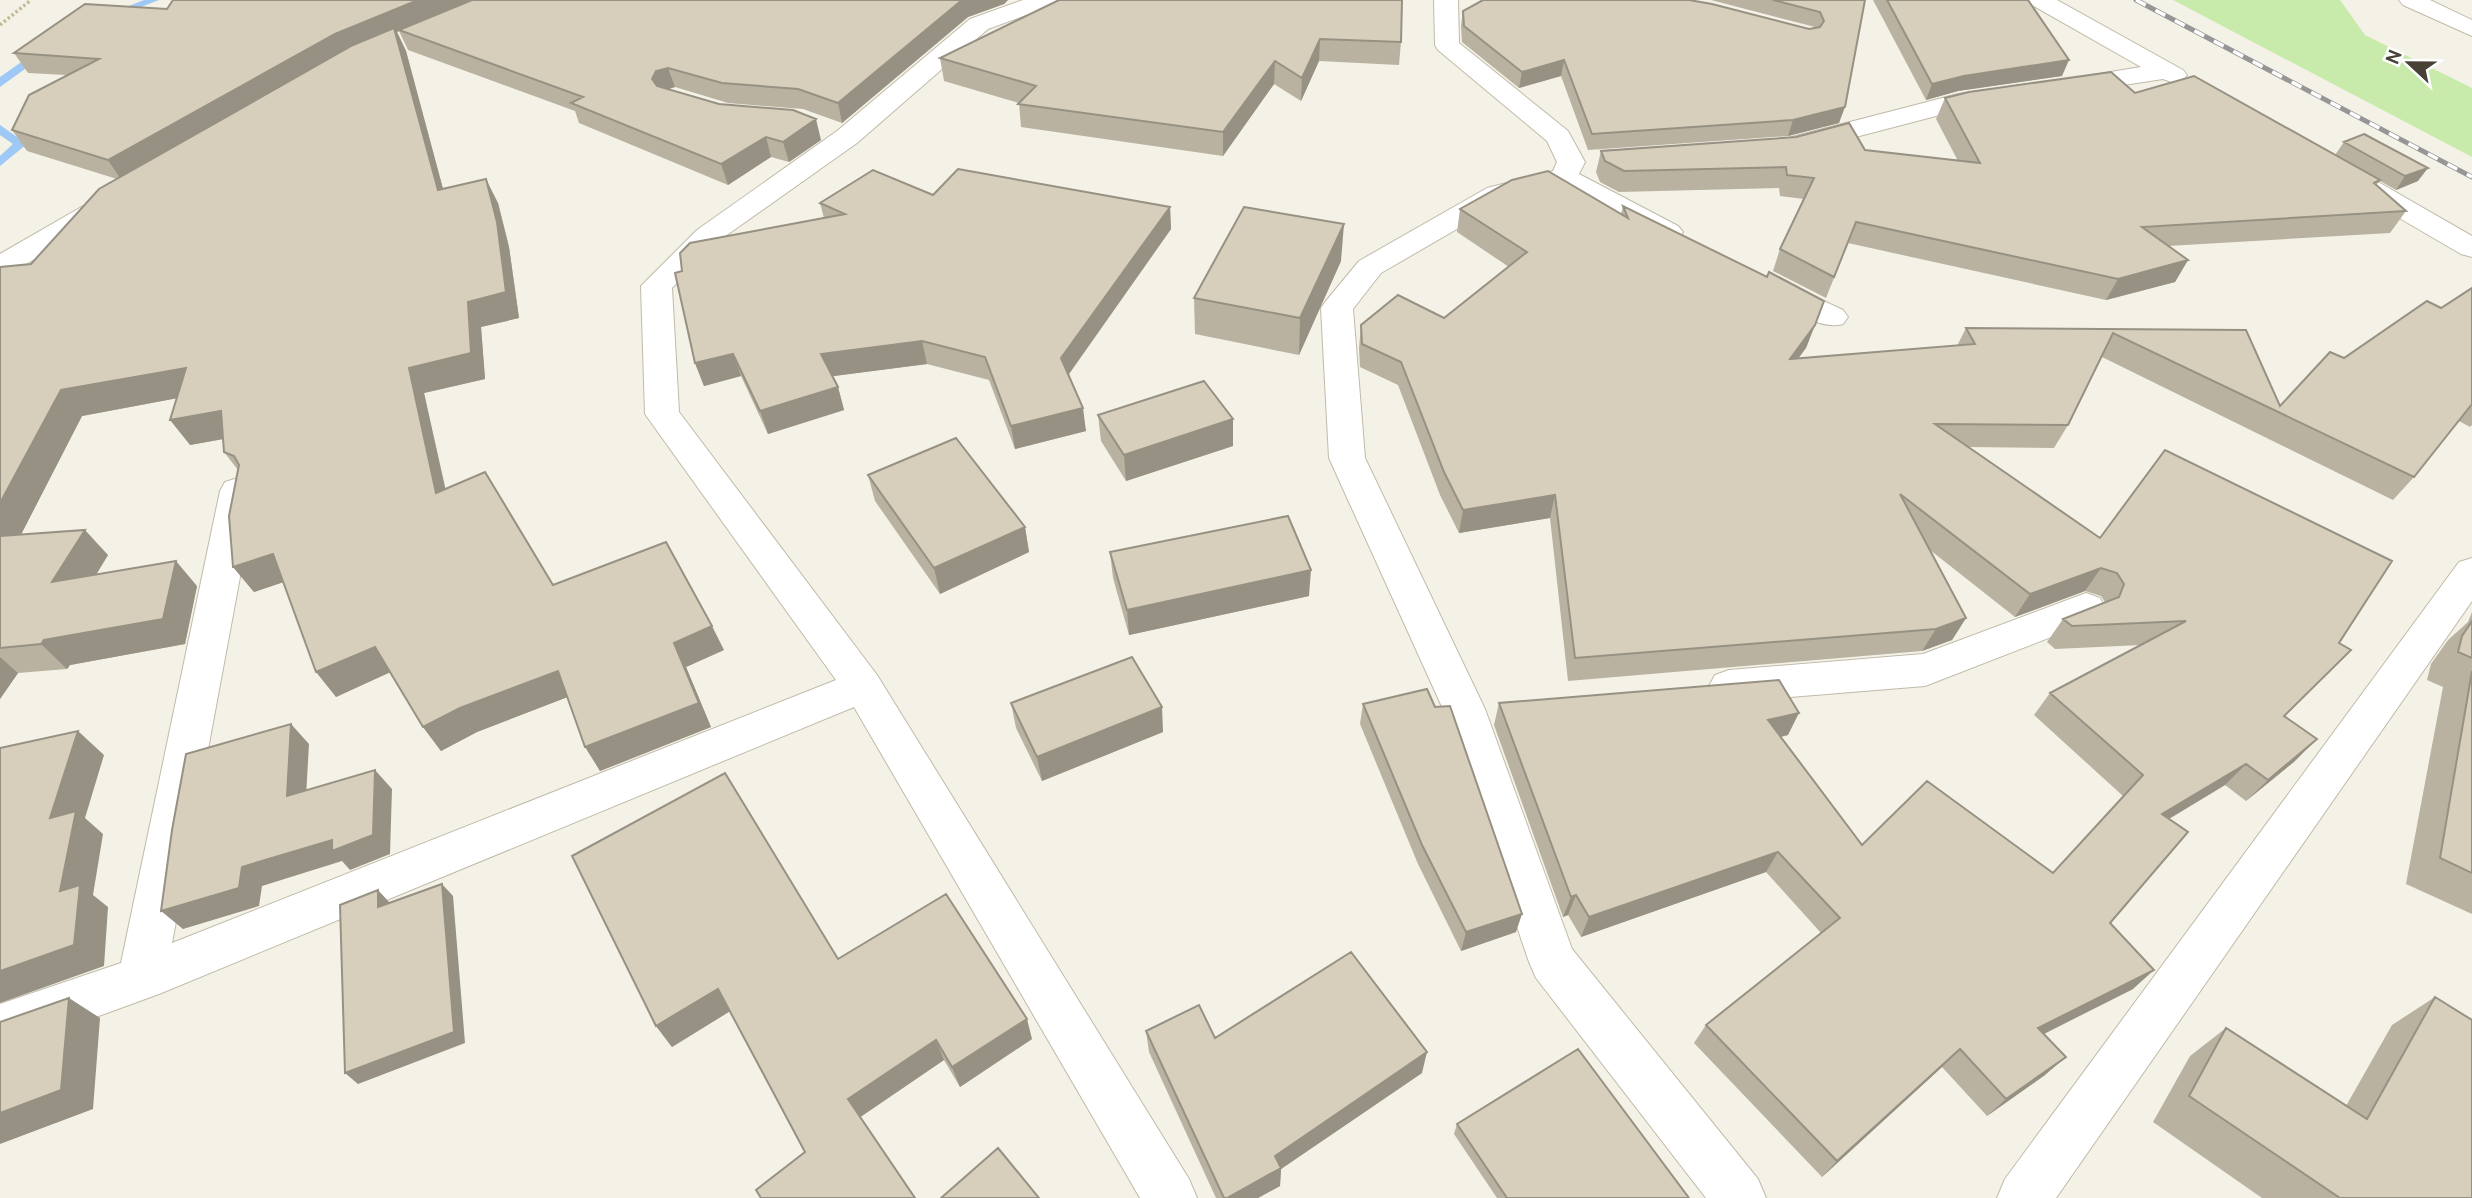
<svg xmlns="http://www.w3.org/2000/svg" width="2472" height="1198" font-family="Cabin,sans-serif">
<rect width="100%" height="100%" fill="#f4f1e6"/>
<path fill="#c8ebac" d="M2173,0h167l25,35 107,53v69z"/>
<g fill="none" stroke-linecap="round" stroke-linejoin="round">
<path fill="#9ec8f5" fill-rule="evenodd" d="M144,0h15l-44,17 -9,-2z
M37,51l10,2 -47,34v-10z
M0,125l27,19 -27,22v-10l13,-12 -13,-9z"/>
<g stroke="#c0bba8" stroke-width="2">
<path id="minor" d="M1023,0h34l-4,5 -65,24 -131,114 -140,99 -45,46 7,124 198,263 312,504 8,19h-57l-286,-491 -695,287 -159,58v-48l121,-41 99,-472 5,-9 13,-4 13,4 5,9 -84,452 664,-263 -191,-266 -4,-128 56,-56 140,-99 133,-112z
M1434,0h24l1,43 109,88 17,31 -6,12 99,52 5,6 -5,6 -10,3 -10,-3 -98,-52 -53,14 -126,73 -28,36 12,149 120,251 87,240 186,230 8,19h-60l-170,-220 -7,-16 -86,-253 -114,-251 -8,-150 5,-7 33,-40 128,-73 66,-17 4,-9 -10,-21 -109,-91 -3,-5z
M2028,0h29l126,70 4,5 -4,5 -9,3 -11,-4 -98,15 -9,-3 -4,-5 4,-5 85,-14 -109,-62z
M2399,0h31l42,20v16l-69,-31z
M1992,89l9,2 4,6 -4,6 -42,7 -157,41 -10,-2 -4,-6 4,-6 166,-43z
M2356,173l10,2 106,61v21l-11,-3 -115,-67 -4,-6 4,-6z
M107,195l10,3 4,6 -4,6 -106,63 -11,3v-22l97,-56z
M1774,278l69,32 5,7 -5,7c-26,7 -57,-18 -80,-30l-4,-7 4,-7z
M2472,558v43l-416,597h-59l8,-19 454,-617z
M2086,593l14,5 5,10 -5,10 -175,68 -196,16 -14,-5 -6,-11 6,-11 14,-5 194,-16z"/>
</g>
<path stroke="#c3b998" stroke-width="3.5" stroke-dasharray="2.5 2.5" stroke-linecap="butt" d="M0,25l31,-25"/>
<use href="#minor" fill="#fff" fill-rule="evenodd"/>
<g stroke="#969696" stroke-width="5">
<path id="rail" d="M2136,0l336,177"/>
</g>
<use href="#rail" stroke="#fff" stroke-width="3.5" stroke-dasharray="11" stroke-linecap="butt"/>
</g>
<path fill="#b9b2a1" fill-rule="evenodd" d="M173,0h835l-4,4 -36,13 -126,106 -39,-14 -75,-6 -53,-16 -8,2 154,51 -32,22 -18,-5 -43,28 -149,-62 -4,-12 -167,-61 -9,-19 -2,1 9,19 37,138 55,14 11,44 10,71 -38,9 4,52 -61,14 21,96 108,96 171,65 -38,17 25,60 -111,44 -33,-74 -90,35 -36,19 -18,-24 -33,-55 -54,25 -53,-115 -29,10 -21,-25 5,-97 -14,-18 -1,-13 -33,6 -13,-47 -95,18 -61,118 87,21 -12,20 101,11 -12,58 -115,21 -3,4 -49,4 -18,26v-432l31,-3 86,-85 -90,-28 -15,-21 54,-55 -38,-2 -14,-20 153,-44z
M1059,0l342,42 -2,23 -80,-4 -18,40 -27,-17 -51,72 -202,-29 -2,-24 -75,-22 -4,-23z
M1483,0h382l-26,123 -51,13 -200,14 -27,-74 -42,12 -57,-46 -1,-16 2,-15zM1690,0h21l104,27 -6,2z
M1873,0h155l34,76 -104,15 -32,9z
M2135,93l200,62 9,-13 74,39 -22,9 -16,-9 -4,4 30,26 -16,22 -222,13 20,14 -13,22 -69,18 -258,-57 -22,55 -53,-27 7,-22 24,-50 -24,-3 -1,-8 -160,4 -19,-10 -4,-10 5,-21 264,-1 93,11 -22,-42 9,-21z
M933,195l237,12 1,22 -102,145 17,57 -71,18 -26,-69 -62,-16 -95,12 6,11 6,23 -76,24 -27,-58 -37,10 -9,-23 -13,-92 142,-53 -4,-15z
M1623,206l144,71 57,24 -18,47 -8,10 159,-12 9,-18 280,2 34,76 64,-48 97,-50 31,-20v137l-2,2 -11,-6 -45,56 -21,23 -291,-143 -34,68 -14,23 -85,-1 131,91 184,179 11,44 -49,40 -21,-16 -56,34 -59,104 23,66 -90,45 2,41 -58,41 -45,-49 -120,110 -128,-134 12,-18 115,-92 -55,-61 -185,65 -13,-22 -5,2 -69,-192 5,-22 289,32 -7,2 81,108 191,28 70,-77 -89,-81 16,-22 91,-48 -86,4 -8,-7 16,-23 42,-17 -4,-6 -16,-5 -70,26 -85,-67 36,68 -14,22 -30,11 -354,30 -18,-163 -91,15 -19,-38 -42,-110 -38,-18 -1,-19 2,-23 83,-7 65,-51 -52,-35 3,-23 161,5z
M1341,261l-42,94 -104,-21 -1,-36z
M1098,415l135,4v27l-107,35 -25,-40z
M868,475l157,52 4,25 -89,42 -65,-93z
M1110,552l199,44 -180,39 -16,-57z
M2472,612v302l-66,-30 37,-197 -16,-7 4,-16 17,-24 20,-18z
M1011,703l152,29 -121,49 -26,-53z
M1363,704l153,228 -55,19 -43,-87 -58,-140z
M838,959l194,80 -72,48 -16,-27 -84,57 -55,35 -75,-141 -58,36 -16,-21z
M2435,997l37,201h-210l-109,-76 37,-66 36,-28 120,78 46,-81z
M1146,1031l69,7 207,35 -141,96 -1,17 -22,12h-42l-67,-146z
M1457,1124l232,74h-192l-43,-64z"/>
<path fill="#969183" d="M418,0h55l-76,32 9,19 44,164 -328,-34 -14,-21 227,-126z
M962,0h46l-4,4 -36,13 -126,106 -4,-20z
M1320,39l-1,22 -18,40 1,-23z
M1564,60l-3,16 -42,12 3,-16z
M2069,60l-7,16 -104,15 -32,9 6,-16 32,-8z
M1275,61l-1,23 -51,72v-24z
M668,68l7,19 -12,4 -4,8 -7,-20 4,-8z
M1845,107l-6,16 -51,13 5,-16z
M816,119l5,21 -32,22 -6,-20z
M766,137l5,20 -43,28 -7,-21z
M2428,168l-10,13 -22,9 9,-14z
M486,179l12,24 11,44 10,71 -38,9 4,52 -61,14 28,125 -16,-25 -27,-125 59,-66z
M1170,207l1,22 -107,152 -3,-23z
M1344,224l-3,37 -42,94 1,-37z
M2188,260l-13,22 -69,18 12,-21z
M1815,325l-9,23 -25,34 9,-23z
M922,341l5,23 -100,13 -6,-23z
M733,354l8,22 -37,10 -9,-23z
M186,368l19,25 -123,23 -75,146 -7,-7v-52l61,-113z
M838,387l6,23 -76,24 -8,-23z
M1083,408l3,23 -71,18 -4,-23z
M221,411l19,25 -50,9 -20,-25z
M1233,419v27l-107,35 -2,-26z
M1555,495l-5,23 -91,15 4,-23z
M1025,527l4,25 -89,42 -6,-26z
M85,530l23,25 -32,52 -24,-25z
M273,554l20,25 -39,13 -21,-25z
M176,561l21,25 -12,58 -115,21 -3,4 -26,-25 3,-4z
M2101,568l-16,23 -70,26 15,-23z
M1311,570l-2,26 -180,39 -2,-25z
M1966,618l-14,22 -30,11 14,-22z
M712,626l12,24 -38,17 25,60 -111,44 -15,-24 89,-104z
M375,647l18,24 -57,26 -20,-25z
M0,657l18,16 -18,26z
M558,671l15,24 -96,37 -36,19 -18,-24 37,-19z
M1162,707l1,25 -121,49 -5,-24z
M1799,713l-11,22 -31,7 11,-22z
M291,724l18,20 -4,70 -18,-18z
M78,731l26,24 -19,63 18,16 -10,61 15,12 -4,59 -104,37v-32l60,-80 -10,-73z
M2317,739l-22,22 -49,40 22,-21z
M2246,764l-21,21 -83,50 20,-21z
M375,770l17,19 -2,65 -40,16 -8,-9 -80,25 -3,20 -76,23 -22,-18 81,-44z
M1778,852l-12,20 -185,65 8,-20z
M442,884l11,12 12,147 -107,41 -13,-11z
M378,890l11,12v17l-11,-12z
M1576,895l-8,20 -5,2 8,-20z
M1522,914l-6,18 -55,19 5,-19z
M2154,970l-21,19 -115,58 20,-19z
M718,989l14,21 -60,37 -16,-21z
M69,998l31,20 -7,91 -93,35v-31z
M1027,1019l5,20 -72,48 -8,-20z
M936,1040l8,20 -85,58 -11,-19z
M1960,1049l-18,18 -120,110 15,-16z
M1427,1052l-5,21 -141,96 -1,17 -22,12h-31l48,-42z
M2066,1057l-21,18 -58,41 19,-17z"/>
<path fill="#d7cfbb" stroke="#969183" stroke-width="2" d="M173,0h245l-83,34 -227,126 -96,-30 17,-35 70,-36 -85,-6 71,-49 82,5z
M472,0h490l-124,103 -40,-14 -76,-6 -54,-15 -12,3 -4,8 5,7 62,18 74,6 23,9 -33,23 -17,-5 -45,27 -150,-61 12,-6 -184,-67z
M1059,0h343l-1,42 -81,-3 -18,39 -27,-17 -52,71 -205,-28 18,-18 -96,-28z
M1483,0h206l23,4 97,25 11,-2 4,-6 -4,-9 -47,-12h92l-20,107 -52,13 -201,14 -28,-74 -42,12 -58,-46 -1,-15z
M1887,0h141l41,60 -105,16 -32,8z
M394,28l44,162 48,-11 11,43 9,70 -38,10 3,51 -62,15 27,125 49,-21 68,113 113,-43 46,84 -38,17 25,60 -114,44 -27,-76 -98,37 -37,19 -48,-80 -59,25 -43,-118 -40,13 -4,-51 10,-51 -5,-9 -10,-4 -3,-41 -51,9 16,-52 -125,22 -61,113v-236l31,-3 68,-75 254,-144z
M2111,72l24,21 59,-17 186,104 -6,3 32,28 -264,16 46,33 -70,19 -262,-57 -22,55 -54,-28 34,-71 -27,-3 -1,-8 -162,4 -19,-10 -4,-10 195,-14 53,-14 16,27 115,13 -35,-65 24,-6z
M2364,134l64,34 -23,8 -61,-34z
M958,169l212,38 -109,151 22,50 -72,18 -26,-69 -63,-16 -101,13 17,33 -78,24 -27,-57 -38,9 -20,-90 7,-2 -2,-18 10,-10 155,-29 -25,-11 53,-33 60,25z
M1548,171l80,47 -5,-12 144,71 2,-5 55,29 -9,24 -25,34 185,-15 -9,-16 280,2 34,76 50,-54 14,6 83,-57 14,7 31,-20v116l-58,73 -301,-144 -45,92 -133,-1 165,114 65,-88 227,111 -53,82 12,7 -67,66 33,23 -49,41 -22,-16 -84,50 26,18 -78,91 44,47 -116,58 28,29 -60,42 -46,-50 -123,112 -131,-136 134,-107 -62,-66 -189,65 -13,-22 -5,2 -72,-194 280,-23 20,33 -31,7 94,125 65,-64 126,92 90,-98 -93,-82 136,-72 -114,5 -9,-7 56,-22 5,-13 -7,-11 -16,-5 -71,26 -130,-100 66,124 -30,11 -361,29 -20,-163 -92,15 -19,-38 -43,-110 -39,-18 -1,-19 37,-30 46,23 83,-66 -67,-43 52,-29z
M1244,207l100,17 -44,94 -106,-20z
M1204,381l29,38 -109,36 -26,-40z
M956,438l69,89 -91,41 -66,-93z
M1288,516l23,54 -184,40 -17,-58z
M85,530l-33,52 124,-21 -13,58 -119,21 -3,4 -41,4v-112z
M2472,621v37l-14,-6 4,-16z
M1132,657l30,50 -125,50 -26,-54z
M2472,671v202l-32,-15z
M1427,689l8,18 15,-1 72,208 -56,18 -44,-87 -59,-141z
M291,724l-4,72 88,-26 -2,65 -41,16v-11l-90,27 -3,21 -78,23 11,-81 14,-76z
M78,731l-28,87 26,-7 -16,80 20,-6 -6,60 -74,26v-223z
M725,773l113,186 108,-65 81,125 -75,48 -16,-27 -88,59 67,99h-154l-5,-8 49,-38 -87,-163 -62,37 -84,-170z
M442,884l12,148 -109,41 -5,-168 38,-15v17z
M1351,952l76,100 -152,104 6,12 -54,30h-3l-78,-167 53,-26 16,33z
M2435,997l37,23v178h-132l-151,-102 37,-68 141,91z
M69,998l-8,92 -61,23v-91z
M1578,1049l111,149h-182l-50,-74z
M998,1148l41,50h-98z"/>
<g transform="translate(2409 63) rotate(292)" stroke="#ffffff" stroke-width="5" paint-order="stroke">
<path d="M0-5L12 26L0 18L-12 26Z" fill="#474235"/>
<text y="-10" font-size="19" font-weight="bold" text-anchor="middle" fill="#474235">N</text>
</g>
</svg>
